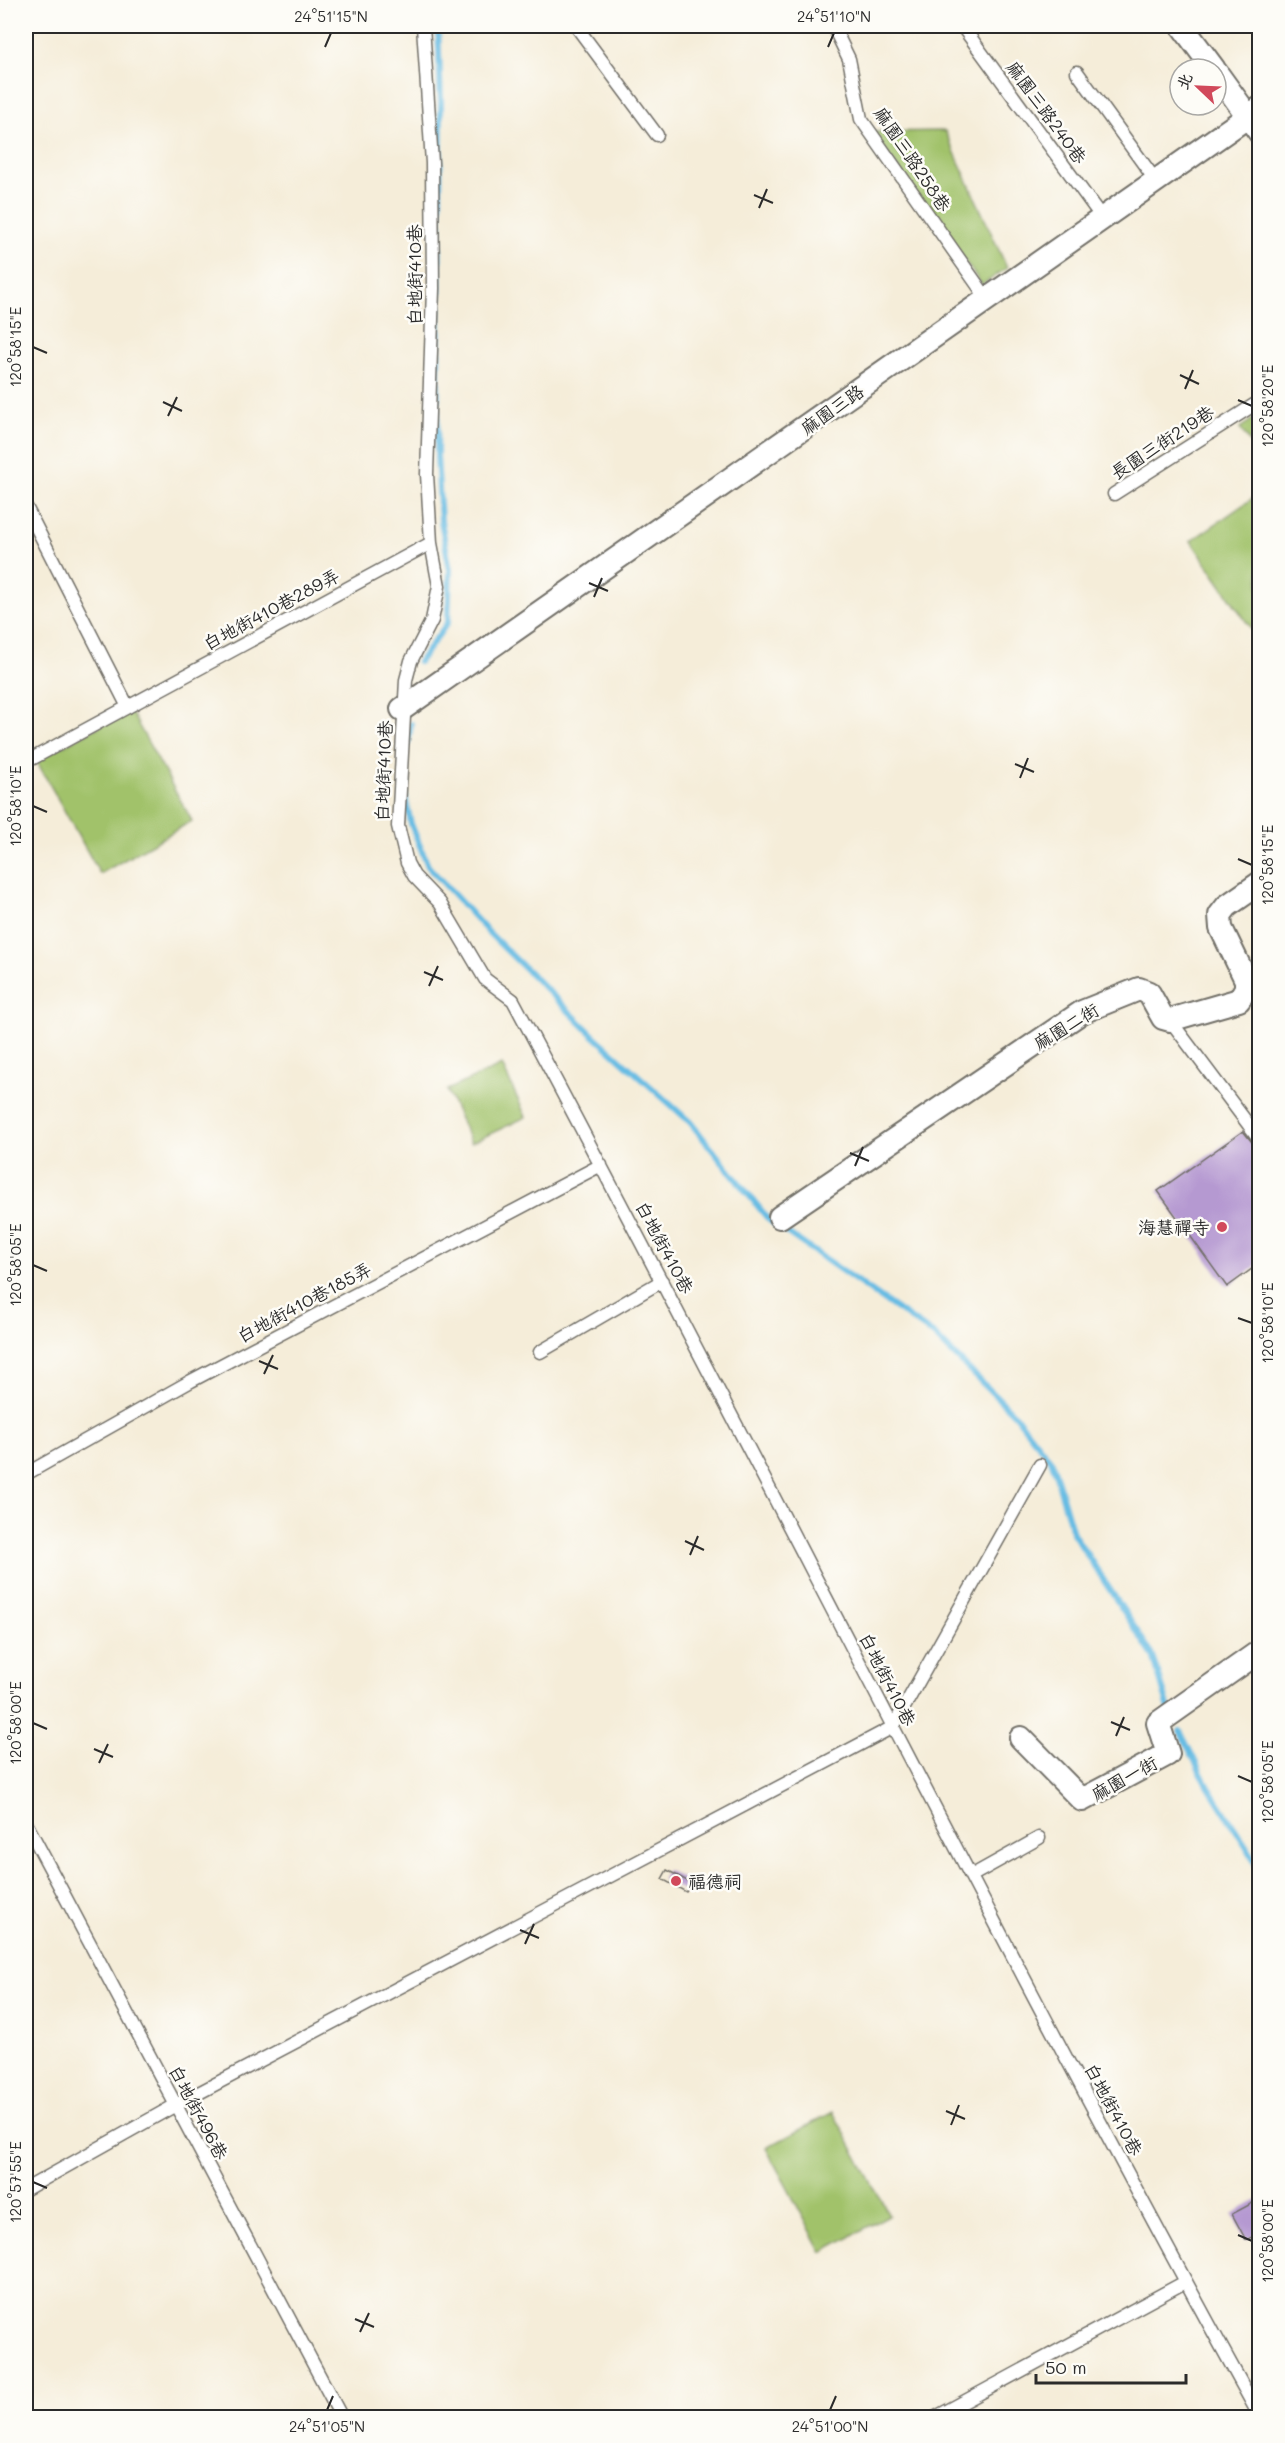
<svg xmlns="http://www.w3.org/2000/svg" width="1285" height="2443" font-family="Mali,'LXGW WenKai TC',sans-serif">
<rect width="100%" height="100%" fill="#fdfcf7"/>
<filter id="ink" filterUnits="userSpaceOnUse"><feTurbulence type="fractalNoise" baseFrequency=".0167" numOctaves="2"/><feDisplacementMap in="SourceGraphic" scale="12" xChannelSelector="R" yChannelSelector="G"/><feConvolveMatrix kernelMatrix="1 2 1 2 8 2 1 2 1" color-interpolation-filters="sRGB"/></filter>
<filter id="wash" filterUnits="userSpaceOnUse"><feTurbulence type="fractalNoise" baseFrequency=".008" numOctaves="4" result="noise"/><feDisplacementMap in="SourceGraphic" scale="24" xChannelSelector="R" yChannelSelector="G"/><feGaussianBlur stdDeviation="1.35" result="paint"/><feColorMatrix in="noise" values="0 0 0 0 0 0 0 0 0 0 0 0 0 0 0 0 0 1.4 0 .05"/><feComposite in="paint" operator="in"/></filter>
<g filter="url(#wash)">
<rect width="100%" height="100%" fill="#f5edd9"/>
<path fill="#a1c26b" stroke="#66764b" stroke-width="1.5" d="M945,131l62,137 -25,17 -111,-153z
M1259,415v41l-19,-28z
M1259,494v146l-68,-99z
M130,710l62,111 -92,53 -64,-114z
M502,1065l24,52 -55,26 -24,-53z
M833,2112l56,103 -67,37 -56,-104z"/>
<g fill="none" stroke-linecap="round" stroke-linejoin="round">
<path stroke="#66bce3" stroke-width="6" d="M419,662l29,-40 2,-52 -9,-49 -4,-65 4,-354 -3,-76
M408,744l3,-20
M404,790l7,34 17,42 59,65 106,104 97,87 79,98 165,115 80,79 38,48 21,71 80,123 16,53
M1180,1731l25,50 48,76 7,20"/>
</g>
<g id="blocks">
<path fill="#b599d1" d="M1243,1131l17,21v111l-33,24 -69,-96z
M667,1870l24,13 -5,9 -24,-13z
M1260,2199v34l-14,7 -14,-26z"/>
</g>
</g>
<g filter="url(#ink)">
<use href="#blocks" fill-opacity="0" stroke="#726f68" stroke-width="1.5"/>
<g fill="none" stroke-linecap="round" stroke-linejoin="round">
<g stroke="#726f68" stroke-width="15">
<path id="service" d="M423,26l9,137 1,125 -6,186 4,69 8,43 -7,34 -21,41 -5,19 -8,146 9,37 7,13 26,27 45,76 28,21c252,471 489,950 747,1417
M576,26l81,109
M833,26l16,33 12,60 127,181
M962,26l141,193
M1077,72l79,109
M1114,494l146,-93
M26,507l102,200
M26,762l405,-219
M1170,1020l90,120
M540,1352l122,-71
M26,1474l165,-93 410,-216
M26,1823l316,595
M971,1876l68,-38
M26,2189l148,-83 719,-379 147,-262
M934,2418l251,-136"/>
</g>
<g stroke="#726f68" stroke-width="26">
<path id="minor" d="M1182,26l32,43
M1216,72l44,61
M402,709l858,-601
M780,1217l302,-205 57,-23 10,4 14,25 7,2 69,-20 7,-12v-8l-25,-52 -1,-13 7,-9 33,-23
M1021,1738l61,62 86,-46 -10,-31 102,-72"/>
</g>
<use href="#service" stroke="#fff" stroke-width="12"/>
<use href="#minor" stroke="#fff" stroke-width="22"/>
</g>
</g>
<path fill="none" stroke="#2b2b2b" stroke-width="2" d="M325,47l6,-14M828,47l6,-14M754,195l19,8M759,208l8,-19M33,347l14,6M1180,375l19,9M1185,389l8,-19M1238,400l14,6M163,402l19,9M168,416l9,-19M589,583l19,8M594,597l8,-19M1015,764l19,8M1020,778l8,-20M33,806l14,6M1238,859l14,6M424,972l19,8M429,986l9,-20M850,1153l19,8M855,1166l8,-19M33,1265l14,6M1238,1318l14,5M259,1361l19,8M264,1374l9,-19M685,1541l19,9M690,1555l8,-19M1111,1722l19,8M33,1723l14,6M1116,1736l8,-19M94,1749l19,8M99,1763l9,-19M1238,1776l14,6M520,1930l19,8M525,1944l9,-20M946,2111l19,8M951,2125l8,-20M33,2182l14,6M1238,2235l14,6M355,2319l19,8M360,2332l9,-19M327,2410l6,-14M830,2410l6,-14"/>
<g fill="#d1495b" stroke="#fdfcf7" stroke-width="2">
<circle cx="1222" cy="1227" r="6"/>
<circle cx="676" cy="1881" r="6"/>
</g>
<g text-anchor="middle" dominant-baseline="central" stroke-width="5" stroke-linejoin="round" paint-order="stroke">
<g font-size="18" fill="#2b2b2b" stroke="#fdfcf7">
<text transform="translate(1047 112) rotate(54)">麻園三路240巷</text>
<text transform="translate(913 159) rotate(56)">麻園三路258巷</text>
<text transform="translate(414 275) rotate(-90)">白地街410巷</text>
<text transform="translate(832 409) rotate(-35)">麻園三路</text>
<text transform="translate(1162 442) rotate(-33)">長園三街219巷</text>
<text transform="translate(271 609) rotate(-28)">白地街410巷289弄</text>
<text transform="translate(383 771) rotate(-88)">白地街410巷</text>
<text transform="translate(1066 1026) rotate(-31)">麻園二街</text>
<text transform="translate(665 1247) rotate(62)">白地街410巷</text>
<text transform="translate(304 1302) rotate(-28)">白地街410巷185弄</text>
<text transform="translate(888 1679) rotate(63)">白地街410巷</text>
<text transform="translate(1124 1778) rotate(-29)">麻園一街</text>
<text transform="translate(1114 2109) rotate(62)">白地街410巷</text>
<text transform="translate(199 2112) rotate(62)">白地街496巷</text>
</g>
<g font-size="18" fill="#2b2b2b" stroke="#fdfcf7" text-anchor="end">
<text x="1210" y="1227">海慧禪寺</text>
<text x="688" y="1881" text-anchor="start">福德祠</text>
</g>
</g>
<rect width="1285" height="2443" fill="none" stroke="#fdfcf7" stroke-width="66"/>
<g transform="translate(1198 87) rotate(293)"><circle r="28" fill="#fdfcf7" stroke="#a9a8a5" stroke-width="1.5"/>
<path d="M0-4.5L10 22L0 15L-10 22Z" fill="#d1495b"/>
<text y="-9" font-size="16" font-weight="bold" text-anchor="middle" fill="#2b2b2b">北</text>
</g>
<path d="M1036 2374v9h150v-9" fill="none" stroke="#2b2b2b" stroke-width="3"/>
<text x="1045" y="2374" font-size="18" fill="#2b2b2b" stroke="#fdfcf7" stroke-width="4.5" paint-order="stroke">50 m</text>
<rect x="33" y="33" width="1219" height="2377" fill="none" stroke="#2b2b2b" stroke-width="2"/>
<g font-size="15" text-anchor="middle" fill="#2b2b2b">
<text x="331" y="22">24°51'15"N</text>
<text x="834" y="22">24°51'10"N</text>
<text transform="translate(16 347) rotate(-90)" y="5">120°58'15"E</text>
<text transform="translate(1268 406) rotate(-90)" y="5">120°58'20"E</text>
<text transform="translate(16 806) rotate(-90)" y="5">120°58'10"E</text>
<text transform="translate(1268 865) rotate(-90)" y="5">120°58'15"E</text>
<text transform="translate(16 1265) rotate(-90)" y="5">120°58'05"E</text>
<text transform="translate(1268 1323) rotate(-90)" y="5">120°58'10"E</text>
<text transform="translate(16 1723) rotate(-90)" y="5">120°58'00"E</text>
<text transform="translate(1268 1782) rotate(-90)" y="5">120°58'05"E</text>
<text transform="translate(16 2182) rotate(-90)" y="5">120°57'55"E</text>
<text transform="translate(1268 2241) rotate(-90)" y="5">120°58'00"E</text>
<text x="327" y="2432">24°51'05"N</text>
<text x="830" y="2432">24°51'00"N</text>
</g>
</svg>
